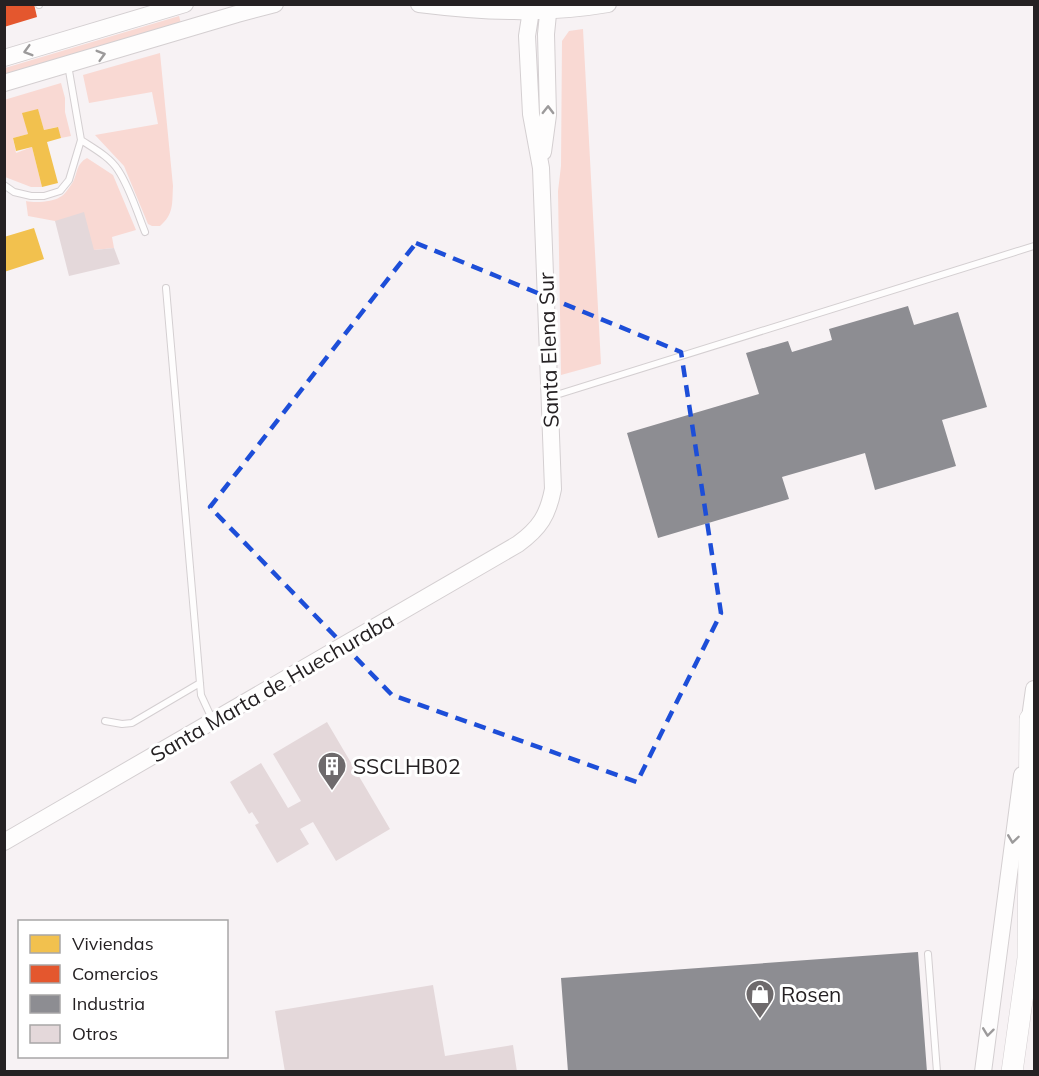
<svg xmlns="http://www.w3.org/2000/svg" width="1039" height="1076" font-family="Mulish,sans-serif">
<rect width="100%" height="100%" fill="#f7f2f4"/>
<path fill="#f9d9d3" d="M179,16l3,11 -177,50v-9z
M583,29l18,335 -40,11 -3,-184 3,-25 1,-125 7,-10z
M160,53l13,133c-1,18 1,28 -13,40h-8l-4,-2 -24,-58 -29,-31 63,-11 -6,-32 -63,11 -6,-28z
M61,83l4,15v14l6,24 -10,2 -4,-11 -13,3 -6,-20 -15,3 5,21 -15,4 3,15 16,-6 10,40h-11l-26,-10 -1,-77z
M87,158l26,17 23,55 -24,7 2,11 -20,2 -39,-29 -27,-5 -2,-15c9,2 27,1 34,-4 5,-2 10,-11 13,-15 5,-10 3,-18 14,-24z"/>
<path fill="#f2c14e" d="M38,109l6,21 14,-3 3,11 -14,4 11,41 -16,4 -10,-40 -16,4 -3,-13 15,-4 -6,-21z
M34,228l10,31 -40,13v-35z"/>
<path fill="#e4572e" d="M4,4h30l3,13 -33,10z"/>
<path fill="#8d8d92" d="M908,306l6,19 44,-13 29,95 -45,13 14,46 -81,24 -10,-37 -83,24 7,22 -131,39 -31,-105 132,-39 -13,-41 42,-12 4,11 40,-12 -3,-11z
M918,952l9,120h-109v-2l-16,2h-234l-7,-94z"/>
<path fill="#e4d8da" d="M84,212l10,38 20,-2 6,16 -51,12 -14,-55z
M327,722l63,107 -54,32 -23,-39 -13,7 9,15 -32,19 -22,-38 4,-2 -7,-11 -3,2 -19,-32 31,-19 27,45 13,-7 -28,-47z
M433,985l12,71 68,-11 4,27h-232l-10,-61z"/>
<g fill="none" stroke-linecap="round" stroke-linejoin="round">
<g stroke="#d4cfd1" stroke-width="8">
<path id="lane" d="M39,5v-1
M81,140c12,8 29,17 37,30 12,18 19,42 27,62
M4,185l10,7 17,4h13l16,-5 9,-11 12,-40 -13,-75
M166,288l35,407 12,26
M553,396l481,-150
M105,721l17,3 10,-1 68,-40
M928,954l9,118"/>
</g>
<g stroke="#d4cfd1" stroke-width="18">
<path id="secondary" d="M419,4c64,8 126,11 189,0
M4,58l181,-54
M4,83l233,-69 38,-10
M543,152l5,-37 -2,-81 3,-30
M1028,732l6,-43
M4,842l514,-298c22,-16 30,-29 35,-55l-12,-321 -10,-54 -4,-78 5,-32
M983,1072l39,-297"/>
</g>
<g stroke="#d4cfd1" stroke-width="22">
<path id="highway" d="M1028,957l2,-238
M1012,1072l18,-128"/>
</g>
<use href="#lane" stroke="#fefdfd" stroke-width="6"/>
<use href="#secondary" stroke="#fefdfd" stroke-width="16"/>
<use href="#highway" stroke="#fefdfd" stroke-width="21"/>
</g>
<defs><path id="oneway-chevron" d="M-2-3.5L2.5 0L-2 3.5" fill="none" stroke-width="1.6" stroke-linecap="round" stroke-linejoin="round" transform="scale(1.5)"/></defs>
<g stroke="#9c9a9b">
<use href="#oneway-chevron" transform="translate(28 51) rotate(164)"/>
<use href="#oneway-chevron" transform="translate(101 55) rotate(-16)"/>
<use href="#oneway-chevron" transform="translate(548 110) rotate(-89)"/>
<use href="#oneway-chevron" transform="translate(1013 839) rotate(98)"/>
<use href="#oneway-chevron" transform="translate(988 1032) rotate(97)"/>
</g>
<path fill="none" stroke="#1d4ed8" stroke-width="4.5" stroke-dasharray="12 8" stroke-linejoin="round" d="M416,243l265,109 40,261 -84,169 -245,-87 -182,-188z"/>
<defs>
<g id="building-pin" transform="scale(1.5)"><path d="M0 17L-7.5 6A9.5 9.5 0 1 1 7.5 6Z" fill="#6e6a6c" stroke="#fff"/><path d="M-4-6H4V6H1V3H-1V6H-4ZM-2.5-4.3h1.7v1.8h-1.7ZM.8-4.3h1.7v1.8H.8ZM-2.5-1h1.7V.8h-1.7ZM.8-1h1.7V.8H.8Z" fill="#fff"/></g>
<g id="shop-pin" transform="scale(1.5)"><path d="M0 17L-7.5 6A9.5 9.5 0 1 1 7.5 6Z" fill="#6e6a6c" stroke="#fff"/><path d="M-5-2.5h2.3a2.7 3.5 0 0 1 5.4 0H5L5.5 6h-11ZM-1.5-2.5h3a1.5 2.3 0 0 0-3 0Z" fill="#fff"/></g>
</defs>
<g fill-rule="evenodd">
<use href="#building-pin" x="332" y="766"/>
<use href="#shop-pin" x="760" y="994"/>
</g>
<g text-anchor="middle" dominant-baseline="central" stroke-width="6" stroke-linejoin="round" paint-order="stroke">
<g font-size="21" fill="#252123" stroke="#fff">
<text transform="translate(548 350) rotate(-92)">Santa Elena Sur</text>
<text transform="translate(272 687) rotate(-30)">Santa Marta de Huechuraba</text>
</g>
<g font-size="21" fill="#252123" stroke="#fff" text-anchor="start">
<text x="353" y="766">SSCLHB02</text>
<text x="781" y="994">Rosen</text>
</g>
</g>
<rect width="1039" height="1076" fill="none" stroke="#252123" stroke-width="12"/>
<rect x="18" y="920" width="210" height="138" fill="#ffffff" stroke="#a8a6a7" stroke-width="1.5"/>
<rect x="30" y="935" width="30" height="18" fill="#f2c14e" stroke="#a8a6a7" stroke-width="1.5"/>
<text x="72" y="950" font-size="18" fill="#252123">Viviendas</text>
<rect x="30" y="965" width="30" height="18" fill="#e4572e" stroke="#a8a6a7" stroke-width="1.5"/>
<text x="72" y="980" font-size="18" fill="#252123">Comercios</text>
<rect x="30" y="995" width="30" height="18" fill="#8d8d92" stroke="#a8a6a7" stroke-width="1.5"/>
<text x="72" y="1010" font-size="18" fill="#252123">Industria</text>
<rect x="30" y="1025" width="30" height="18" fill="#e4d8da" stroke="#a8a6a7" stroke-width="1.5"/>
<text x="72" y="1040" font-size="18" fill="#252123">Otros</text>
</svg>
